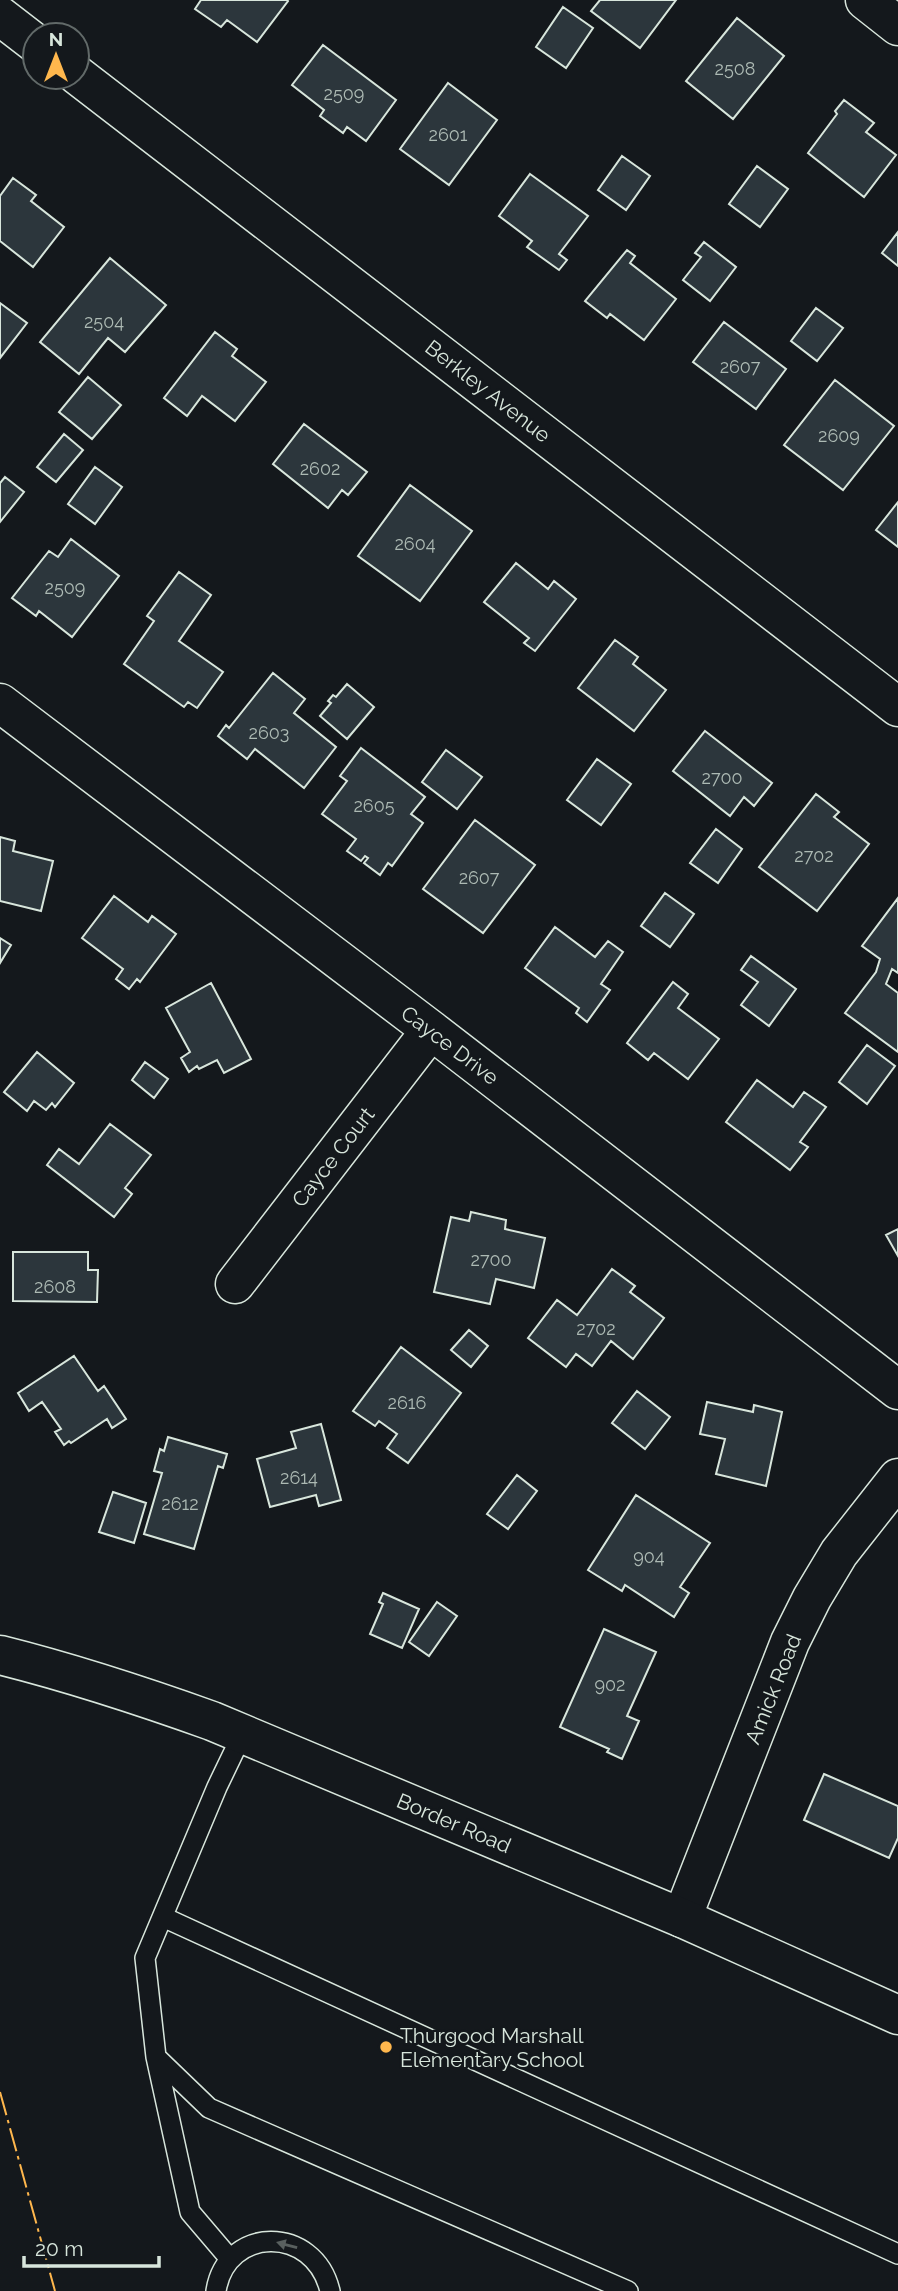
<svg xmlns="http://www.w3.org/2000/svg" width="898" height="2291" font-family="Raleway,sans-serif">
<rect width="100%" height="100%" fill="#14181c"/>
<path fill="#2c363c" stroke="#d8e6dc" stroke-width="2" d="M201,0h86l1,1 -31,41 -30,-22 -6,7 -26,-18z
M600,0h76l-36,48 -49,-37z
M563,7l30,21 -27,40 -30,-21z
M737,18l47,38 -51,63 -47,-38z
M323,45l73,55 -30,41 -19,-14 -4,6 -23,-17 4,-6 -32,-25z
M448,83l49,37 -48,65 -49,-36z
M844,100l30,23 -8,9 30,23 -32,42 -56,-44 29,-39 -2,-3z
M622,156l28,20 -24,34 -28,-20z
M757,166l31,23 -28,38 -31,-23z
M530,174l58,42 -29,38 8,6 -8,10 -32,-23 5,-6 -33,-25z
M13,178l23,17 -5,6 33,26 -31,40 -33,-26v-45z
M898,232v34l-16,-13z
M704,242l32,25 -26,34 -27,-21 18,-23 -6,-4z
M627,250l8,6 -5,7 46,36 -32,41 -34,-26 -3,4 -22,-17z
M110,258l56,47 -41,47 -17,-14 -29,36 -39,-32z
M0,303l27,20 -27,35z
M816,308l27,20 -26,33 -26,-20z
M724,322l62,47 -30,40 -63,-47z
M215,332l22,17 -5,7 34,26 -31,39 -33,-25 -15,20 -23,-18z
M88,377l33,28 -29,34 -33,-27z
M835,380l59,46 -51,64 -59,-45z
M304,424l63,48 -19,23 -6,-5 -14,18 -55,-44z
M64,434l19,16 -27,32 -19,-15z
M95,467l27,20 -27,37 -27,-20z
M5,477l19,15 -24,30v-39z
M410,485l62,46 -52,70 -62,-45z
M898,502v45l-22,-17z
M71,539l48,37 -47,61 -33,-26 -3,5 -24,-18 37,-47 9,6z
M516,563l32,26 6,-8 22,18 -41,52 -11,-8 5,-5 -45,-36z
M179,572l32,23 -32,46 44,31 -26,36 -9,-6 -4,5 -60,-43 30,-43 -7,-5z
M615,640l23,17 -5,7 33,26 -32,41 -56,-43z
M273,673l32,26 -11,14 42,34 -32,41 -49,-39 -8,10 -29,-23 8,-11 3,3z
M347,684l27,23 -27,32 -27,-23 11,-13 -3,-2 5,-6 3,2z
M705,731l67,52 -18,23 -10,-9 -14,19 -57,-45z
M361,748l64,49 -14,17 12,9 -31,43 -4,-3 -8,12 -16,-12 4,-5 -3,-2 -4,5 -14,-10 9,-12 -34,-25 25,-33 -7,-5z
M446,750l36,27 -25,32 -35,-27z
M597,759l34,25 -30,41 -34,-25z
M816,794l23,18 -5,5 35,27 -52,67 -58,-44z
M475,820l60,45 -52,68 -60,-44z
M716,829l26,20 -24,34 -28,-20z
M0,837l15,4 -2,10 40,10 -12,50 -41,-10z
M665,893l29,21 -24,33 -29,-21z
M114,896l34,26 4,-6 24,18 -36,48 -3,-3 -8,10 -13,-10 7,-10 -41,-31z
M898,898v75l-6,-4 -6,15 12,9v59l-53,-39 31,-41 4,-13 -18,-13z
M555,927l40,30 13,-16 15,11 -22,32 9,6 -23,32 -11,-9 3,-5 -54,-40z
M0,938l11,7 -11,18z
M751,956l45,33 -27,37 -28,-21 17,-23 -17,-12z
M673,982l15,12 -10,14 41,31 -31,40 -34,-26 -6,7 -21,-17z
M211,983l40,76 -27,14 -7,-13 -18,9 -2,-3 -8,6 -8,-14 9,-6 -24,-44z
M867,1045l28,21 -28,38 -28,-22z
M37,1052l37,31 -19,24 -3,-4 -6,7 -12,-9 -7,10 -23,-19z
M145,1062l23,17 -14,19 -22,-18z
M757,1080l36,27 11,-15 22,15 -26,35 8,5 -18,23 -64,-48z
M110,1124l41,31 -26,33 7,6 -18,23 -67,-52 12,-16 20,15z
M471,1212l35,8 -1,9 40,9 -11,50 -38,-9 -6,25 -56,-12 17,-75 18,4z
M898,1229v27l-12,-21z
M13,1252h75v18h10l-1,32 -84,-1z
M612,1269l23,17 -5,6 34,26 -31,41 -22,-18 -19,25 -16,-12 -10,13 -38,-29 29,-38 20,15z
M469,1330l19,16 -17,21 -20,-17z
M401,1347l60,46 -53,70 -21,-15 10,-14 -18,-13 -4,5 -22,-15z
M74,1356l24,35 6,-5 22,33 -14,9 -5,-9 -36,24 -2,-2 -5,4 -9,-13 6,-3 -19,-27 -13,9 -11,-18z
M637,1391l33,26 -25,32 -33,-26z
M707,1402l46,10 1,-7 28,7 -16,74 -50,-12 9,-35 -25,-5z
M321,1424l20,76 -22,6 -3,-11 -46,12 -13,-48 39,-11 -5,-16z
M168,1437l59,17 -4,14 -5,-2 -24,83 -50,-15 18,-61 -8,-2 6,-22 4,2z
M517,1475l20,16 -29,38 -21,-15z
M113,1492l33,11 -12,40 -35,-11z
M636,1495l74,48 -30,44 9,6 -15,24 -49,-32 -3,6 -34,-21z
M383,1593l36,16 -17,39 -32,-14 13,-30 -4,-2z
M437,1602l20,14 -28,40 -20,-14z
M604,1629l52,23 -29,64 12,5 -17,38 -15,-7 2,-3 -49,-22z
M824,1774l74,32v32l-9,20 -85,-38z"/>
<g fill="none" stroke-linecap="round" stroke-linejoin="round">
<g stroke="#d8e6dc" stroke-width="22">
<path id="lane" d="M242,1735l-25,52 -72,171 11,99 53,51 419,183
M163,1917l735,337
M156,2057l34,155 40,47
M216,2291c10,-65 98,-67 114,0"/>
</g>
<g stroke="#d8e6dc" stroke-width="41">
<path id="street" d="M865,0l33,26
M0,703l431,327 467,360
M235,1284l196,-254
M682,1918l108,-276 22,-44 27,-45 59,-75"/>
</g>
<g stroke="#d8e6dc" stroke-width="41">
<path id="secondary" d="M0,16l35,27
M77,75l821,632
M0,1655c72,18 142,41 212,66l470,197 216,97"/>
</g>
<use href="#lane" stroke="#14181c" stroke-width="19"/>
<use href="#street" stroke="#14181c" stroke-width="38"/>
<use href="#secondary" stroke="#14181c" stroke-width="38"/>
<path stroke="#ffb74d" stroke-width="2" stroke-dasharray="24 5 3.5 5" stroke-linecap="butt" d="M0,2092l55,199"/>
</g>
<defs><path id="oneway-solid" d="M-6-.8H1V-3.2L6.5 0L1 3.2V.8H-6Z" transform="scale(1.75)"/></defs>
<use fill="#59605f" href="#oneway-solid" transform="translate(287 2245) rotate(-165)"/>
<circle fill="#ffb74d" stroke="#14181c" stroke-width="2.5" cx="386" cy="2047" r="7"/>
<g text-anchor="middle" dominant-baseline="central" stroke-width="5" stroke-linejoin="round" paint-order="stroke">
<g font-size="18" fill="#adbab4">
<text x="735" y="68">2508</text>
<text x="344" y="93">2509</text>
<text x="448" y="134">2601</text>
<text x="104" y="321">2504</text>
<text x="740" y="366">2607</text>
<text x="839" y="435">2609</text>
<text x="320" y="468">2602</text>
<text x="415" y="543">2604</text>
<text x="65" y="587">2509</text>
<text x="269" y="732">2603</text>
<text x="722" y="777">2700</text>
<text x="374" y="805">2605</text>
<text x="814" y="855">2702</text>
<text x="479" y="877">2607</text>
<text x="491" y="1259">2700</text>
<text x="55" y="1286">2608</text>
<text x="596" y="1328">2702</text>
<text x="407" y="1402">2616</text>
<text x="299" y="1477">2614</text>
<text x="180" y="1503">2612</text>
<text x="649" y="1556">904</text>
<text x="610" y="1684">902</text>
</g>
<g font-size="21" fill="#d8e6dc" stroke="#14181c">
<text transform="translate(488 391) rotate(38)">Berkley Avenue</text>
<text transform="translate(450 1045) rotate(37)">Cayce Drive</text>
<text transform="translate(333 1157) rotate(-52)">Cayce Court</text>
<text transform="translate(773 1689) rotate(-68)">Amick Road</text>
<text transform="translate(454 1823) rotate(23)">Border Road</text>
</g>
<g font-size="21" fill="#d8e6dc" stroke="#14181c" text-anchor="start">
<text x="400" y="2035">Thurgood Marshall<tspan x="400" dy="24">Elementary School</tspan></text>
</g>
</g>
<g transform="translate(56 56)"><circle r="33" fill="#14181c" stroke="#626a69" stroke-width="2"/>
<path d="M0-5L12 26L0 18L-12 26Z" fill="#ffb74d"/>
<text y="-10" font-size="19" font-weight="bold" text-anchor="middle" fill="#d8e6dc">N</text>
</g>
<path d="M24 2256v10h135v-10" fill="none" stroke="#d8e6dc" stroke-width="3.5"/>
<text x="35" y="2256" font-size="21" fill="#d8e6dc" stroke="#14181c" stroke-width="5" paint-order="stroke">20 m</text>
</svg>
